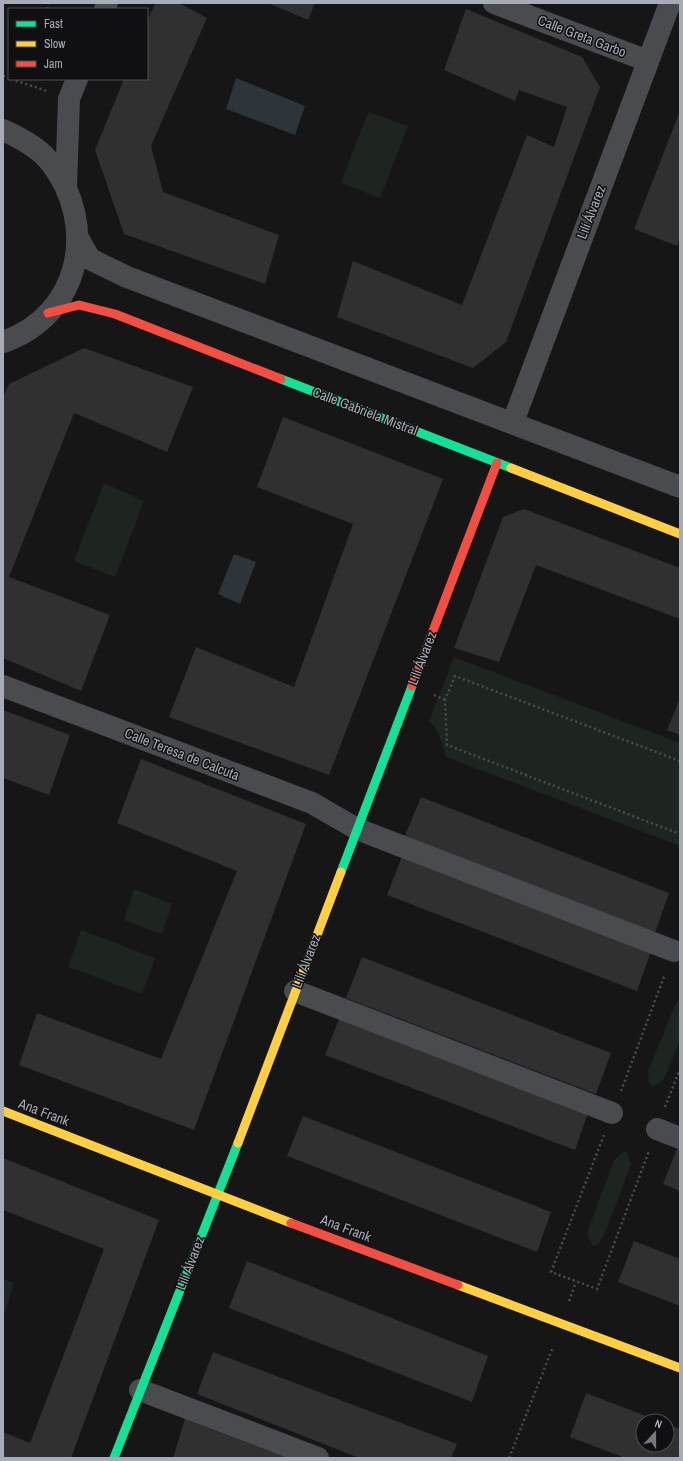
<svg xmlns="http://www.w3.org/2000/svg" width="683" height="1461" font-family="'Archivo Narrow',sans-serif">
<rect width="100%" height="100%" fill="#161616"/>
<path fill="#1e241f" d="M368,112l40,14 -28,72 -39,-15z
M104,483l40,18 -29,76 -41,-16z
M454,657l226,86v103l-234,-89c-5,-14 -6,-27 -17,-36z
M134,889l38,15 -10,30 -38,-14z
M81,930l74,28 -13,36 -74,-27z
M680,997v43l-16,40 -12,7 -3,-5 -1,-11 27,-66z
M624,1152h3l4,12 -27,72 -7,9 -4,1 -6,-12 2,-7 25,-67z
M3,1279l11,4 -11,35z"/>
<path fill="#2d353a" d="M236,78l69,28 -10,29 -69,-26z
M234,554l22,8 -16,42 -22,-10z"/>
<path fill="#303031" d="M155,3h24l28,15 -56,128 12,46 116,43 -14,49 -141,-50 -29,-84 29,-71h23v-56z
M268,3h47l-7,17z
M466,9l116,48 18,30 -94,255 -33,26 -136,-51 16,-56 109,44 65,-170 27,12 13,-40 -48,-17 -4,11 -71,-31z
M680,111v127l-3,8 -43,-17z
M84,348l109,39 -26,65 -93,-39 -65,164 101,38 -29,76 -78,-33v-261l6,-13z
M283,417l160,62 -114,296 -160,-58 27,-70 98,40 59,-163 -96,-37z
M524,509l156,59v51l-144,-54 -37,97 -45,-14 49,-131z
M680,698v37l-13,-5z
M3,710l67,25 -21,60 -46,-17z
M141,759l165,65 -112,306 -175,-65 18,-52 124,46 76,-188 -120,-48z
M421,797l248,96 -14,40 -251,-95z
M403,854l248,97 -14,40 -250,-96z
M362,957l249,96 -15,41 -250,-96z
M341,1014l248,96 -14,40 -250,-95z
M303,1116l248,96 -14,40 -250,-96z
M679,1144h1v47l-17,-7z
M3,1158l156,62 -88,238h-68v-26l27,11 74,-194 -101,-39z
M634,1241l46,18v47l-62,-24z
M247,1261l241,95 -16,46 -243,-94z
M213,1352l244,92 -6,14h-92l-162,-64z
M586,1393l73,28h-16v24h24v-21l13,5v29h-55l-55,-21z
M185,1419l102,39h-114z"/>
<g fill="none" stroke-linecap="round" stroke-linejoin="round">
<path stroke="#4c4d50" stroke-width="2.5" stroke-dasharray="2 3" stroke-linecap="butt" d="M47,9l2,-6
M3,76l6,2
M11,79l36,12
M434,695l11,5
M680,761l-225,-85 -10,24 2,45 233,89
M621,1091l44,-117
M665,1107l15,-38
M604,1135l-53,137 46,17 52,-138
M569,1301l7,-19
M509,1458l44,-111"/>
<path stroke="#4a4b4e" stroke-width="22" d="M494,3l154,58
M105,9l2,-6
M3,130c17,8 35,17 47,32 49,63 31,153 -47,180
M66,186l3,-87 8,-20
M78,238l12,21 37,18 553,210
M513,422l157,-419
M3,686l309,117 45,26 317,122
M295,991l317,122
M657,1129l23,9
M140,1390l178,68"/>
<path stroke="#16e098" stroke-width="9" d="M281,379l230,89
M341,872l71,-186
M114,1458l124,-315"/>
<path stroke="#ffcf43" stroke-width="9" d="M511,468l169,66
M3,1111l288,112
M238,1143l103,-271
M458,1285l222,83"/>
<path stroke="#f24e42" stroke-width="9" d="M48,313l31,-8 36,9 166,65
M412,686l85,-223
M291,1223l167,62"/>
</g>
<g text-anchor="middle" dominant-baseline="central" stroke-width="3" stroke-linejoin="round" paint-order="stroke">
<g font-size="14" fill="#a8acb6" stroke="#101012">
<text transform="translate(582 36) rotate(21)">Calle Greta Garbo</text>
<text transform="translate(591 212) rotate(-69)">Lilí Álvarez</text>
<text transform="translate(365 411) rotate(21)">Calle Gabriela Mistral</text>
<text transform="translate(422 658) rotate(-69)">Lilí Álvarez</text>
<text transform="translate(182 754) rotate(21)">Calle Teresa de Calcuta</text>
<text transform="translate(306 961) rotate(-69)">Lilí Álvarez</text>
<text transform="translate(44 1112) rotate(21)">Ana Frank</text>
<text transform="translate(346 1228) rotate(21)">Ana Frank</text>
<text transform="translate(190 1263) rotate(-69)">Lilí Álvarez</text>
</g>
</g>
<rect width="683" height="1461" fill="none" stroke="#a8acb6" stroke-width="8"/>
<rect x="8" y="8" width="140" height="72" fill="#101012" stroke="#4d4e54"/>
<rect x="16" y="21" width="20" height="6" fill="#16e098" stroke="#4d4e54"/>
<text x="44" y="28" font-size="12" fill="#a8acb6">Fast</text>
<rect x="16" y="41" width="20" height="6" fill="#ffcf43" stroke="#4d4e54"/>
<text x="44" y="48" font-size="12" fill="#a8acb6">Slow</text>
<rect x="16" y="61" width="20" height="6" fill="#f24e42" stroke="#4d4e54"/>
<text x="44" y="68" font-size="12" fill="#a8acb6">Jam</text>
<g transform="translate(655 1433) rotate(21)"><circle r="19" fill="#101012" stroke="#4d4e54"/>
<path d="M0-3L7 15L0 10L-7 15Z" fill="#75787e"/>
<text y="-6" font-size="11" font-weight="bold" text-anchor="middle" fill="#a8acb6">N</text>
</g>
</svg>
